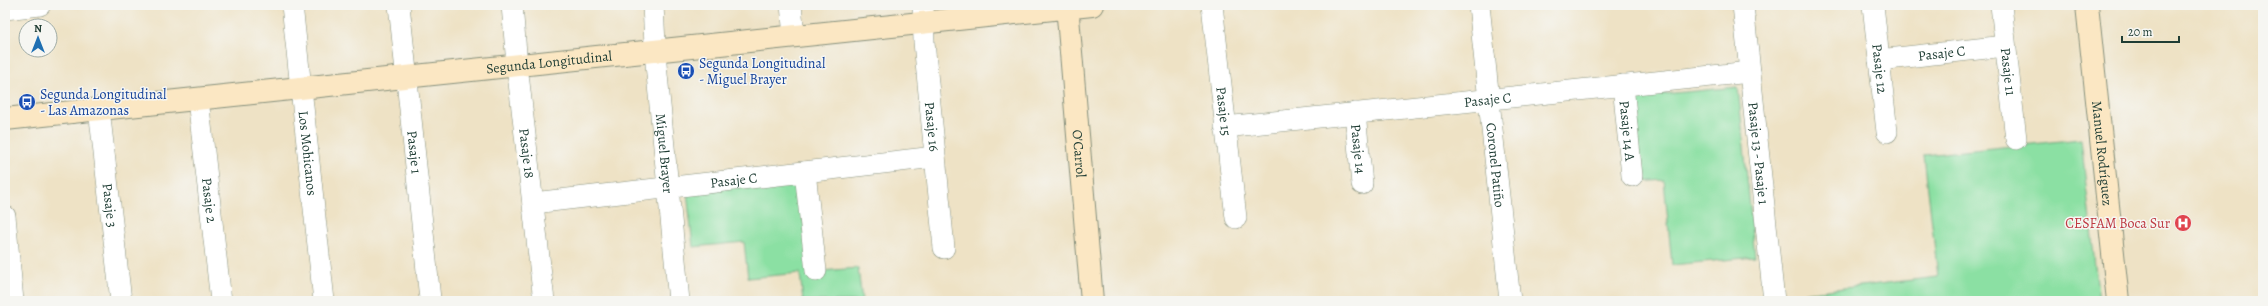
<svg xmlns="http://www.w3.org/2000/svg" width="2268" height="306" font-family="Alegreya,serif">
<rect width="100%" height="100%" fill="#f6f6f2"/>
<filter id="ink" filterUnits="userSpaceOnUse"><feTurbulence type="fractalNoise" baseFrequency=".025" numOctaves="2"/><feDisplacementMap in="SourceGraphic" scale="8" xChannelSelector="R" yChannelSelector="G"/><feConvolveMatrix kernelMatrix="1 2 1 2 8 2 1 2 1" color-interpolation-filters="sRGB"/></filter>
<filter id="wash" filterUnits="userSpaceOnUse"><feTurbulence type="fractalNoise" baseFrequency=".012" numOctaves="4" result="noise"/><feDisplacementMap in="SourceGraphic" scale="16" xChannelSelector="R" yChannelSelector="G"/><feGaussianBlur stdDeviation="0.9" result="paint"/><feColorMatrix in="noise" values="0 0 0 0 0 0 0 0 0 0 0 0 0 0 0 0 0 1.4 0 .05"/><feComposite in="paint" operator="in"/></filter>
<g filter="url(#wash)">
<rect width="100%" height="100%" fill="#eee2c5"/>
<path fill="#8be0a3" stroke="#558e6c" d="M1738,87l17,170 -83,8 -8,-85 -24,2 -9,-85z
M2081,139l18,162h-306v-7l145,-17 -14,-122z
M790,180l10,5 9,87 49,-4 4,33h-59l-3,-28 -52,5 -4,-36 -51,5 -6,-55z"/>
</g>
<g filter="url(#ink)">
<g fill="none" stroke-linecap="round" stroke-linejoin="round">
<g stroke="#86907c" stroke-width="22">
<g id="street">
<path id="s1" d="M292,5l32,296"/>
<path id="s2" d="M399,5l31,294"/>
<path id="s3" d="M512,5l5,60 27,236"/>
<path id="s4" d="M653,5l3,59 23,237"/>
<path d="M791,5l3,31"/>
<path id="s5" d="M923,5l1,37 20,206"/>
<path id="s6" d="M1212,5l24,213"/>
<path id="s7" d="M1479,5l31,296"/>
<path id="s8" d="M1743,5l31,296"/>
<path id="s9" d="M1873,5l14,127"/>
<path id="s10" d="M2001,5l15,134"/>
<path d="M5,9l35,-4"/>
<path id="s11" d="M1879,60l126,-14"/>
<path id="s12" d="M1623,85l9,91"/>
<path id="s13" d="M198,99l23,202"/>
<path id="s14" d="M99,109l22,192"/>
<path id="s15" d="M1355,113l7,71"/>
<path id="s16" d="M1225,127l525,-55"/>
<path d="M805,172l11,99"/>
<path id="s17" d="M533,203l402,-46"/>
<path d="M5,216l8,85"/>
</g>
</g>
<g stroke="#86907c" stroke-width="24">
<g id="secondary">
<path id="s18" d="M1067,5l25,296"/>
<path id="s19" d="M2087,5l31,296"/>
<path id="s20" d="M5,119l1087,-114"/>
</g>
</g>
<use href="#street" stroke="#fff" stroke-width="21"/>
<use href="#secondary" stroke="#fbe7c3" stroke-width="22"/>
</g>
</g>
<defs>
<g id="bus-disc" transform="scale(0.9)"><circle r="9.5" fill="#1a4fb4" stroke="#f6f6f2"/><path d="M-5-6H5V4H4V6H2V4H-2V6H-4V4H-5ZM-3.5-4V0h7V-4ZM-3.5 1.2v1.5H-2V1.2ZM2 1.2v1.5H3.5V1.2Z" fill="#fff"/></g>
<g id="hospital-disc" transform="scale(0.9)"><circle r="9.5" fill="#e0444e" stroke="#f6f6f2"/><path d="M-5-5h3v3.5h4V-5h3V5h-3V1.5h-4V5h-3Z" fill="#fff"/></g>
</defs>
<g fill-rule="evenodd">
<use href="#bus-disc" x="686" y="71"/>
<use href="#bus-disc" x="27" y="102"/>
<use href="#hospital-disc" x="2183" y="223"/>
</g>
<g text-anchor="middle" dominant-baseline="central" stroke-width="3" stroke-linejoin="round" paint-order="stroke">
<g font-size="14" fill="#1f3d34" stroke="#f6f6f2">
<text stroke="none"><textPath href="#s11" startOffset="63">Pasaje C</textPath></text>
<text stroke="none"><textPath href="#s20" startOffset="547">Segunda Longitudinal</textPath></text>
<text stroke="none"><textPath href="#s9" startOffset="64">Pasaje 12</textPath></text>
<text stroke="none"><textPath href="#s10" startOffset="67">Pasaje 11</textPath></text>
<text stroke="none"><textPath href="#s16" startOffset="264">Pasaje C</textPath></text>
<text stroke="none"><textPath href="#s6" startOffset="107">Pasaje 15</textPath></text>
<text stroke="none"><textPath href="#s5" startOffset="122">Pasaje 16</textPath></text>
<text stroke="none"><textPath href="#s12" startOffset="46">Pasaje 14 A</textPath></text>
<text stroke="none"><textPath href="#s15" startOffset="36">Pasaje 14</textPath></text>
<text stroke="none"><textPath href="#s2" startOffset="148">Pasaje 1</textPath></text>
<text stroke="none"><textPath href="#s1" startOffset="149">Los Mohicanos</textPath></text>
<text stroke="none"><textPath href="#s3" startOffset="149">Pasaje 18</textPath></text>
<text stroke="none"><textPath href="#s4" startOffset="149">Miguel Brayer</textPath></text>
<text stroke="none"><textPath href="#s18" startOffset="149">O'Carrol</textPath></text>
<text stroke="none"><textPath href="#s8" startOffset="149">Pasaje 13 - Pasaje 1</textPath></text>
<text stroke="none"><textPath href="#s19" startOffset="149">Manuel Rodríguez</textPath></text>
<text stroke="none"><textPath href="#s7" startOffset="161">Coronel Patiño</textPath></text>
<text stroke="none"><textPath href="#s17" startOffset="202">Pasaje C</textPath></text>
<text stroke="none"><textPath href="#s13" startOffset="102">Pasaje 2</textPath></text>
<text stroke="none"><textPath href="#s14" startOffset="97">Pasaje 3</textPath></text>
</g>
<g font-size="14" fill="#164399" stroke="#f6f6f2" text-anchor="start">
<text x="699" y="63">Segunda Longitudinal<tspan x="699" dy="16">- Miguel Brayer</tspan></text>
<text x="40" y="94">Segunda Longitudinal<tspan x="40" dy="16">- Las Amazonas</tspan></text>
</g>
<g font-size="14" fill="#be3a42" stroke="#f6f6f2" text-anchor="end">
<text x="2170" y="223">CESFAM Boca Sur</text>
</g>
</g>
<rect width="2268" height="306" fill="none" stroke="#f6f6f2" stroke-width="20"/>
<g transform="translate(38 38)"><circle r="19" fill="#f6f6f2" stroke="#a0aca6"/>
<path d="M0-3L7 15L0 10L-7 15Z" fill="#1f6fb2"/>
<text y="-6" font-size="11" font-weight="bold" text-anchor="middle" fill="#1f3d34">N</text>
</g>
<path d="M2122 36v6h57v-6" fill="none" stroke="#1f3d34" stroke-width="2"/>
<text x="2128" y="36" font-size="12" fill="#1f3d34" stroke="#f6f6f2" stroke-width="3" paint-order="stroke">20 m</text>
</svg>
